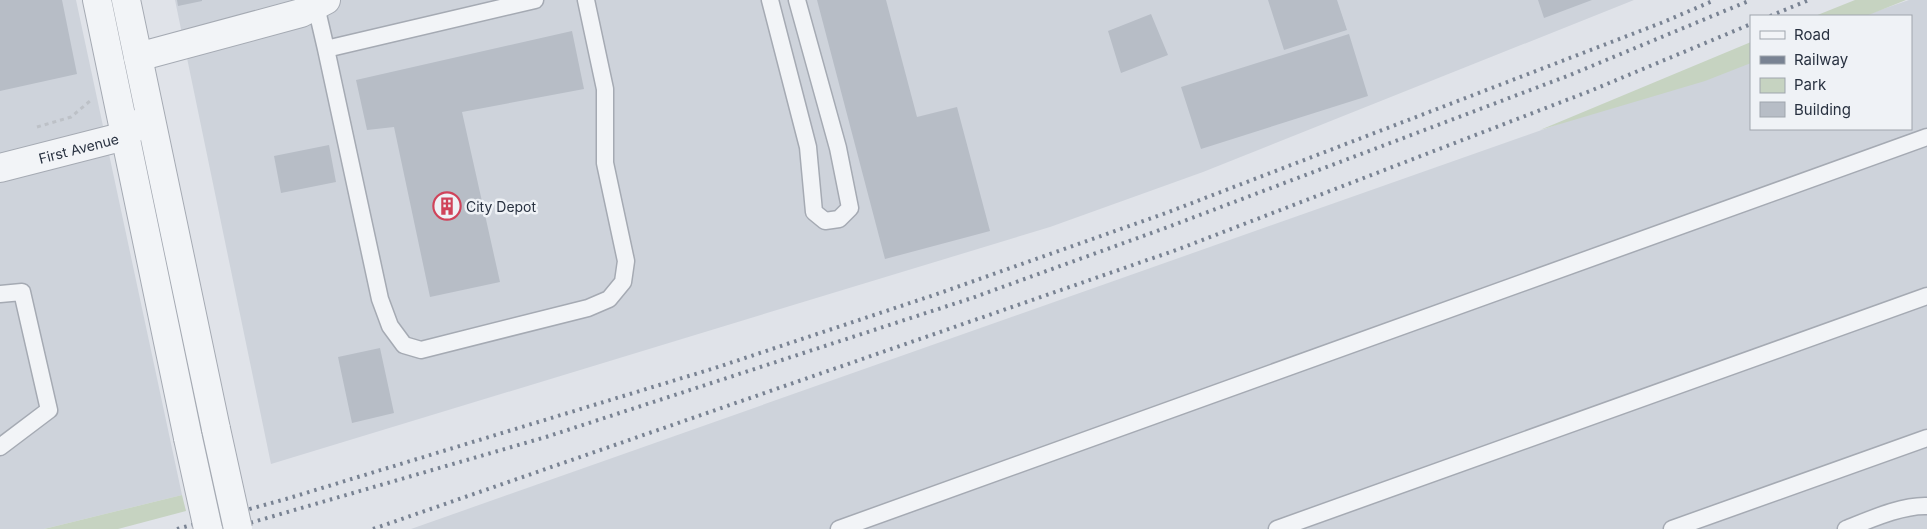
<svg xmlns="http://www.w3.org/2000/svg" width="1927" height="529" font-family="Inter,sans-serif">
<rect width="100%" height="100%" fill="#e0e3e9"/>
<path fill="#ced3db" d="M0,0h76l106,495 -138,34h-44z
M175,0h1459l-431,172 -153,55 -779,237z
M1909,0h18v529h-1516l1340,-473v73h160v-113h-48z"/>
<path fill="#c6d3c1" d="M1855,0h51l-40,16h-51z
M1751,42v21l-46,18 -165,49z
M182,495l4,16 -68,18h-74z"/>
<path fill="#b7bdc6" d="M0,0h62l15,74 -77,17z
M177,0h25v1l-24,5z
M817,0h69l31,117 40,-10 33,124 -105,28z
M1268,0h69l10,30 -63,20z
M1538,0h54l-48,18z
M1151,14l17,41 -47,18 -13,-42z
M572,31l12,58 -122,23 38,170 -70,15 -36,-170 -27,3 -11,-50z
M1349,34l19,62 -167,53 -20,-62z
M329,145l7,37 -55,11 -7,-37z
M380,348l14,65 -42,10 -14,-66z"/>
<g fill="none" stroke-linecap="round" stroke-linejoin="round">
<g stroke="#a5aab3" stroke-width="19">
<path id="service" d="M770,0l38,147 6,65 11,9 14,-2 11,-11 -12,-60 -41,-148
M316,6l10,43 209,-49
M326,49l54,250 10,27 14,19 17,5 167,-42 21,-9 14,-17 3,-21 -21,-98v-74l-19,-89
M0,294l22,-2 27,118 -49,37
M839,529l1088,-392
M1277,529l650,-233
M1672,529l255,-91
M1846,529c23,-9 56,-24 81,-23"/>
</g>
<g stroke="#a5aab3" stroke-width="30">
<g id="minor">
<path d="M97,0l91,438"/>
<path d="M126,0l90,429"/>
<path d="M138,57l163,-44 25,-13"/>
<path id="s1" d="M0,168l125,-32 12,-12"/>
</g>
</g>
<path stroke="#bdc1c7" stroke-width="3" stroke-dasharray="4 4" stroke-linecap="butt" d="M37,127l34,-10 19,-16"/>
<use href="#service" stroke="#f2f4f7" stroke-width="16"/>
<use href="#minor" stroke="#f2f4f7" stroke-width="28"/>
<path stroke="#798393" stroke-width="4" stroke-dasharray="2.5 5" stroke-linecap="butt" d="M1770,16l39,-16
M177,529l109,-30 429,-131 225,-75 226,-80 495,-190 54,-23
M229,529l317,-92 426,-139 196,-71 402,-152 181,-75
M373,529l806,-280 411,-158 161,-67"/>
<g stroke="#a5aab3" stroke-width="30" stroke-linecap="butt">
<path id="minor-bridge" d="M216,429l22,100
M188,438l20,91"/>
</g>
<use href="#minor-bridge" stroke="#f2f4f7" stroke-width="28"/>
</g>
<defs>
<g id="building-ring" transform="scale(1.4375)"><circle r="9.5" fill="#eff2f6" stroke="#d0435a" stroke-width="1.5"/><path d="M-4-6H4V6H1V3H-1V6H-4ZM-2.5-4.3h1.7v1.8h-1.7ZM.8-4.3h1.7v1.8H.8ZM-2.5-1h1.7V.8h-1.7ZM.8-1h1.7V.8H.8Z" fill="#d0435a"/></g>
</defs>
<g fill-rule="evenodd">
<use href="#building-ring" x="447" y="206"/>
</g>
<g text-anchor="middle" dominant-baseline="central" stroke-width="5" stroke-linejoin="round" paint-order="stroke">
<g font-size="14" fill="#283140" stroke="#eff2f6">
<text stroke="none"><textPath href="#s1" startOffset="81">First Avenue</textPath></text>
</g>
<g font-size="14" fill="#283140" stroke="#eff2f6" text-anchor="start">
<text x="466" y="206">City Depot</text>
</g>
</g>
<rect x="1750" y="15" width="162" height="115" fill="#eff2f6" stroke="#9fa5ad"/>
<rect x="1760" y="31" width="25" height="8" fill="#f2f4f7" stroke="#9fa5ad"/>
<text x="1794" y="40" font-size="15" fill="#283140">Road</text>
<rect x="1760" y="56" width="25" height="8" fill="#798393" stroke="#9fa5ad"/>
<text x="1794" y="65" font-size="15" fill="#283140">Railway</text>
<rect x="1760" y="78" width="25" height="15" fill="#c6d3c1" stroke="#9fa5ad"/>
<text x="1794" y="90" font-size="15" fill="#283140">Park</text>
<rect x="1760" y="102" width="25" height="15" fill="#b7bdc6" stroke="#9fa5ad"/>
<text x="1794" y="115" font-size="15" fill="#283140">Building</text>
</svg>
